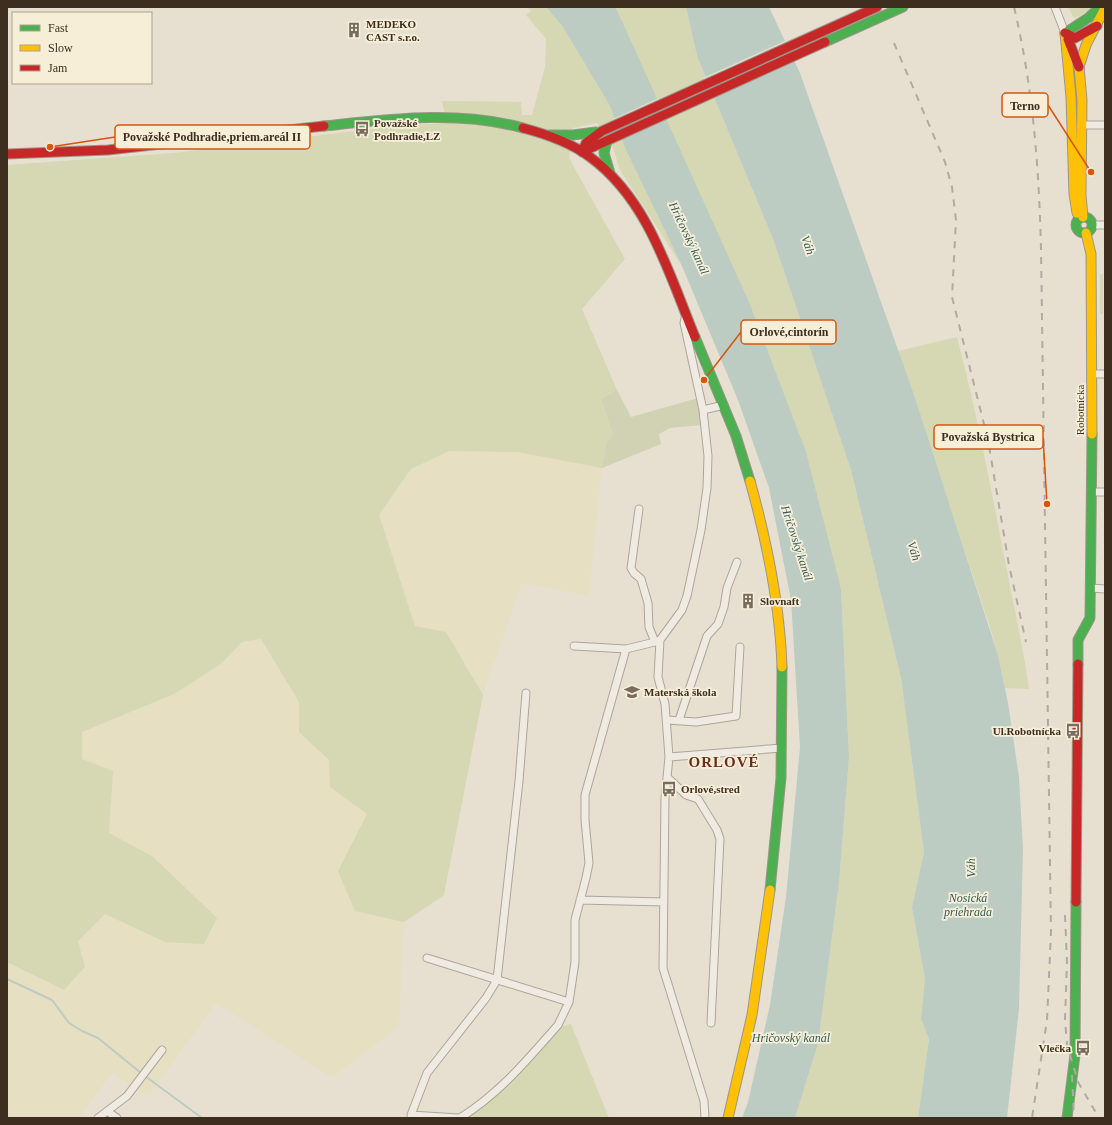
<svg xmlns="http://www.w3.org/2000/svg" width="1112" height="1125" font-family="Georgia,serif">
<rect width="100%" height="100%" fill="#e7e0d1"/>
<path fill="#e6dfc2" d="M449,451l69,1 84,16 -13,128 -67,-13 -39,112 -37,-63 -31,-6 -36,-111 32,-46z
M261,639l38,63v30l30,28 1,27 37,27 -28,57 16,40 49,11 -5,105 -68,51 -115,-75 -68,94 -36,-24 -33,45h-72v-156l57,28 21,-23 -8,-26 28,-27 60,28 -13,-86 -43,-23 4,-62 -31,-12v-27l92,-38 47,-30 22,-22z"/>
<path fill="#d6d7b3" d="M527,7h19l17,20 47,79 15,42 57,118 -62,-96 -7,-22 -16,-25 -24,5 -4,30 56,101 -43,50 35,81 -16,9 12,36 -7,9 -4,24 -84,-16 -69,-1 -38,18 -32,46 36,111 31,6 37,63 -39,200 -40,27 -49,-11 -17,-40 29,-57 -37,-27 -1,-27 -30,-28v-30l-38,-63 -19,3 -21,22 -47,30 -92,38v27l31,12 -4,62 43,23 65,62 -13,26 -39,-2 -60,-28 -27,27 7,26 -21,23 -57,-28v-797l167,-12 221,-27 52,-3 -5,-22 79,1 1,13h10l13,-48 1,-28 -20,-24 5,-4z
M616,7h70l11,49 76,183 78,231 50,208 23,174 -12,55 13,72 -4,40 8,20 -11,79h-123l23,-74 21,-161 10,-126 -8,-168z
M1068,7h24l-10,8 -8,3z
M1100,274h3v40h-3z
M957,337c20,76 34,152 49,229 8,41 17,81 23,123l-24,-1 -7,-33 -7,-25 -93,-279z
M571,1024l38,94h-143l39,-29 55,-62z"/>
<path fill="#d1d1b3" d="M617,390l14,27 67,-19 5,27 -33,3 -11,6 2,10 -59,24 4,-24 7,-9 -12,-36z"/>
<path fill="#bcccc2" d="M546,7l70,1 133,294 57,150 35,137 8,168 -10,126 -21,161 -23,74h-53l6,-16 22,-97 16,-108 14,-150 -9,-147 -22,-112 -31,-88 -56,-134 -57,-118 -15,-42 -47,-79z
M686,7h83l31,66 114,322 84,260 10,48 11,74 4,72 -4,160 -12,109h-89l11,-79 -8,-20 4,-40 -13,-72 12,-55 -23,-174 -50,-208 -78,-231 -76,-183z"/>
<path fill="#e7e0d1" d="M787,40l4,10 -84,37 -4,-9z
M659,98l4,9 -47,21 -3,-9z"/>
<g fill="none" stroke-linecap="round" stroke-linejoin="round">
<path stroke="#bcccc2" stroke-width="2" d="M7,979l45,21 17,23 13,8 16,7 43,35
M145,1076l57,42"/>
<g stroke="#ada599" stroke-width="9">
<path id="street" d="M1055,7l10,26
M1081,125h24
M1092,225h13
M1092,374h13
M703,410l21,-5
M1092,492h13
M639,509l-8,59 3,5 7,6 7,24 1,24 6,15
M1091,588l14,1
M660,640l-2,37 7,27 4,53 -4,41 -2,170 41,133 1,17
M574,646l52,3
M667,720l29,2 40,-6 4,-69
M679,720l28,-84 11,-12 6,-17 3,-19 10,-26
M669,757l113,-9
M667,777l19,18 12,4 19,31 3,9 -9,184
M580,900l84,2
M427,958l142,44
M107,1111l10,7
M98,1118l29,-22 35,-46
M458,1118l-47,-3 16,-42 59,-75 11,-18 22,-199 7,-88
M460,1118c40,-25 67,-58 98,-93l11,-23 6,-40v-42l11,-42 3,-15 -4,-43v-25l41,-146 29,-7 5,-2 22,-30 5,-14 14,-66 6,-42 1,-32 -5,-46 -19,-87 2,-9"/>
</g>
<g stroke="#9c958a" stroke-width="11">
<path id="fast" d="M1065,33l23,-15 12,-11
M825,42l78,-35
M324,126c66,-7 134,-16 199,2
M549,135h24l23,-3
M607,141l-3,12 6,20
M1076 225a8 8 0 1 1 16 0a8 8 0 1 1-16 0Z
M695,337l41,99 14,45
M1078,664v-24l12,-22 2,-184
M770,890l11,-112 1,-111
M1067,1118l8,-63 1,-153"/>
</g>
<g stroke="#9c958a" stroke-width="11">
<path id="slow" d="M1065,33l6,64 3,97 3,19
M1083,217l-2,-22 1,-95 -3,-33 7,-22 19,-37
M1086,233l5,21 1,180
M750,481c17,61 30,123 32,186
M728,1118l24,-103 18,-125"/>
</g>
<g stroke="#9c958a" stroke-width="11">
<path id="jam" d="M1065,33l10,5 22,-12
M1068,39l11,28
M523,128c23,6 47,14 67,29 58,42 79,117 105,180
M582,152l243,-110
M582,152l4,-9 16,-12 275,-124
M7,154l101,-4 216,-24
M1076,902l2,-238"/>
</g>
<use href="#street" stroke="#efebe3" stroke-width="7"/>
<use href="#fast" stroke="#4caf50" stroke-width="9"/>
<use href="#slow" stroke="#ffc107" stroke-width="9"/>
<use href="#jam" stroke="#c62828" stroke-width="9"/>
<path stroke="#afaaa2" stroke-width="2" stroke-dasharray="7 7" stroke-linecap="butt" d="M1014,7c19,80 25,160 27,243l10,682 -4,88 -15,98
M894,43l51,119 7,25 4,33 -4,77 36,143 21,125 17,77
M1065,915l2,47 -2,58 2,24 11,38 21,36
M1072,1075l2,43"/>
</g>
<defs>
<g id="building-bare" transform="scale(1.2)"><path d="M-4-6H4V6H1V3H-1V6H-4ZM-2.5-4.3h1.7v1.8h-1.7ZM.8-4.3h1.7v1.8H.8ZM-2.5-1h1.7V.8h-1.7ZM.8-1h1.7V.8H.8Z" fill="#786c5e" stroke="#f7eed8" stroke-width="2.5" paint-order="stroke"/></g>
<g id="bus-bare" transform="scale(1.2)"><path d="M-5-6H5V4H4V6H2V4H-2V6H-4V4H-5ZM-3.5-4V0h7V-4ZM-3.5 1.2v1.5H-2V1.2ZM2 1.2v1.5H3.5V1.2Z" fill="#786c5e" stroke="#f7eed8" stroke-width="2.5" paint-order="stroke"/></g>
<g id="school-bare" transform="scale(1.2)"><path d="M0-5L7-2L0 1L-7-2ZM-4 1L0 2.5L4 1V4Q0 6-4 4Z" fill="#786c5e" stroke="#f7eed8" stroke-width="2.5" paint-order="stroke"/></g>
</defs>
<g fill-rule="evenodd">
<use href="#building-bare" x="354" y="30"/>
<use href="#bus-bare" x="362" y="129"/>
<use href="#building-bare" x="748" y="601"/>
<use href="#school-bare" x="632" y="692"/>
<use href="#bus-bare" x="1073" y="731"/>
<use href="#bus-bare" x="669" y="789"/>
<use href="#bus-bare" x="1083" y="1048"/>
</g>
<g text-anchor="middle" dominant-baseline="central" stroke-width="3.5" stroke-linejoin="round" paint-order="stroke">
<g font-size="11" font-weight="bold" fill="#3d2e20" stroke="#f7eed8" text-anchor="start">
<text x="366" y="24">MEDEKO<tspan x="366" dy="13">CAST s.r.o.</tspan></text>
<text x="374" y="123">Považské<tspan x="374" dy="13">Podhradie,LZ</tspan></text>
<text x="760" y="601">Slovnaft</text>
<text x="644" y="692">Materská škola</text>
<text x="1061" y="731" text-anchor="end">Ul.Robotnícka</text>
<text x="681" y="789">Orlové,stred</text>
<text x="1071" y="1048" text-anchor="end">Vlečka</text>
</g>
<g font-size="11" fill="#3d2e20" stroke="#f7eed8">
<text transform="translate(1080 410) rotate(-90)">Robotnícka</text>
</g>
<g font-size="12" font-style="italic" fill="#2f5d5a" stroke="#f7eed8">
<text transform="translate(689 238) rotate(65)">Hričovský kanál</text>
<text transform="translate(808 245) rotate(71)">Váh</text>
<text transform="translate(797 543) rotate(72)">Hričovský kanál</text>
<text transform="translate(914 551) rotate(72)">Váh</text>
<text transform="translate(971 868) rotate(-91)">Váh</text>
<text x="968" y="898">Nosická<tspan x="968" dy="14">priehrada</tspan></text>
<text x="791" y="1038">Hričovský kanál</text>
</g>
<g font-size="15" font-weight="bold" letter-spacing="1" fill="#6b2e1e" stroke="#f7eed8">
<text x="724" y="762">ORLOVÉ</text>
</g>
</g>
<path fill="none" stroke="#d7550e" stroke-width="1.5" d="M1091 172L1048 105M50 147L115 137M704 380L741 332M1047 504L1043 437"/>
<g fill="#d7550e" stroke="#f7eed8" stroke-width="1.5">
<circle cx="1091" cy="172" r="4"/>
<circle cx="50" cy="147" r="4"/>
<circle cx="704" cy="380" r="4"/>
<circle cx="1047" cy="504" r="4"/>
</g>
<g fill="#f7eed8" stroke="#d7550e" stroke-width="1.5">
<rect x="1002" y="93" width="46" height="24" rx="4"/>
<rect x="115" y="125" width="195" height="24" rx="4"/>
<rect x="741" y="320" width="95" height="24" rx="4"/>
<rect x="934" y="425" width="109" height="24" rx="4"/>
</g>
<g font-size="12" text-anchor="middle" font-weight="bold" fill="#3d2e20">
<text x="1025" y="110">Terno</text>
<text x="212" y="141">Považské Podhradie,priem.areál II</text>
<text x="789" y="336">Orlové,cintorín</text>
<text x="988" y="441">Považská Bystrica</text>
</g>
<rect width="1112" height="1125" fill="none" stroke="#3d2e20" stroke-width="16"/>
<rect x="12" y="12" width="140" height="72" fill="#f7eed8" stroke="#ada18e"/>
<rect x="20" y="25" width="20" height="6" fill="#4caf50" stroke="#ada18e"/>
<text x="48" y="32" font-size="12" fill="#3d2e20">Fast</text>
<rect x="20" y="45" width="20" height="6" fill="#ffc107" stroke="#ada18e"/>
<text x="48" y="52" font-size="12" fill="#3d2e20">Slow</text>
<rect x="20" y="65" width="20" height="6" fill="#c62828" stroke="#ada18e"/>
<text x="48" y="72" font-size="12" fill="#3d2e20">Jam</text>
</svg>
